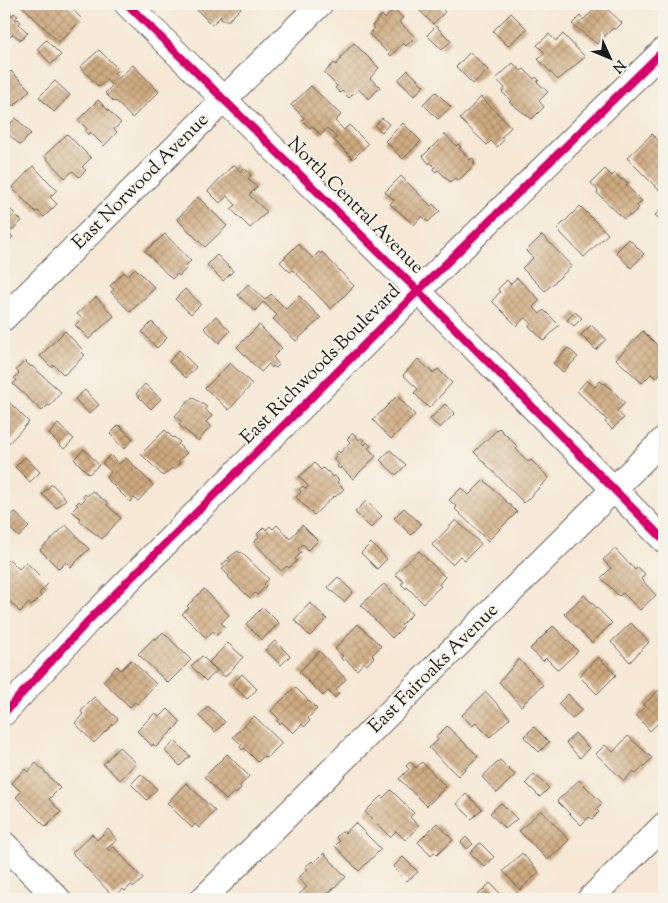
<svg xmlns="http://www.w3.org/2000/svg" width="668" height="903" font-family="'Sorts Mill Goudy',serif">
<defs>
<pattern id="building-cross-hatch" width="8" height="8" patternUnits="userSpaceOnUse" patternTransform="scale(1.25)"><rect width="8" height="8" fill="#cfaa7f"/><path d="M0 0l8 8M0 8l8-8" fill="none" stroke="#a78a67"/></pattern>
</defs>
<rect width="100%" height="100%" fill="#f7f3e8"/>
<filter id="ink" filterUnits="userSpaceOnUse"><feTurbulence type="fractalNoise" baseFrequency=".02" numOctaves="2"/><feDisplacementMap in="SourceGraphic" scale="10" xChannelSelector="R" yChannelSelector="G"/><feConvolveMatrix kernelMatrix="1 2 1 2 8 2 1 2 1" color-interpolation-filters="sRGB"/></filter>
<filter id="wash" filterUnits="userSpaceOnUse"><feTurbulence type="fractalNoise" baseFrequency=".0096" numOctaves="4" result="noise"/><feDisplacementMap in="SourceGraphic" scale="20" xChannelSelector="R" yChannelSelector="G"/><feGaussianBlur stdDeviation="1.12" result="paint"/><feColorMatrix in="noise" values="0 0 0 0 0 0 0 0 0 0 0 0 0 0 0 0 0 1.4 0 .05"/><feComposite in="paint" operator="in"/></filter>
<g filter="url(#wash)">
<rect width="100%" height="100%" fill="#f6e8d5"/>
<g id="blocks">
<path fill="url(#building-cross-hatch)" d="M20,4h47l15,15 -23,23z
M195,4h42l4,4 -10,10 -1,-1v3h-9v-4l-9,9 -19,-19z
M413,4h24l8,8 -12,12z
M600,4h2l20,19 -7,7 -2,-2 -16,16 -25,-20 8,-8 3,4z
M4,7l1,2 2,-2 5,9 2,-3 4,3 -3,3 2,1 1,-1 3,3 -2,2 9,9 -7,7 -8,-6 -9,9z
M394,9l9,9 -4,4 16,15 -9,9 -3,-3 -12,13 -22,-22 5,-5 -2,-3 10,-11 3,4z
M511,13l16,16 -19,17 -15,-15z
M436,26l15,15 -9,9 -15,-15z
M549,34l7,7 7,-7 22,23 -27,23 -20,-21 7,-6 -8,-8z
M46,40l15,15 -10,9 -14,-15z
M354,43l25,25 -9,10 10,9 -11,12 -11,-10 -9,9 -7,-7 -2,2 -5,-5 2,-2 -13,-13 10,-10 2,2 5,-6 -1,-1z
M99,50l19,19 -4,4 5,5 14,-13 26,27 -27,26 -16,-17 -2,1 -9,-9 7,-7 -5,-6 -8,7 -19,-20z
M470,52l18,18 -15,14 -17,-17z
M513,63l8,8 3,-2 10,10 2,-2 3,3 -2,2 11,10 -9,9 5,6 -12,12 -23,-17 2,-1 -9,-9 3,-4 -9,-9z
M408,70l16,16 -10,10 -16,-16z
M11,71l19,19 -16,16 -10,-10v-17z
M55,81l15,14 -16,17 -15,-15z
M311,86l30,29 -6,6 9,9 5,-5 19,19 -15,15 -19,-19 3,-2 -10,-10 -6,7 -9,-9 -2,2 -8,-8 2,-2 -13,-13z
M436,92l15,15 -13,12 -15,-15z
M481,97l30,30 -10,11 3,2 -7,7 -6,-6 -4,4 -27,-26z
M98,100l23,23 -7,6 3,3 -13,14 -14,-14 -2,3 -3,-4 2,-2 -9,-9z
M16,118l15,16 -11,11 -16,-15z
M382,118l7,6 -7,8 -7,-6z
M403,123l18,18 -18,18 -18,-18z
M67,134l24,24 -9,9 4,3 -7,7 -6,-6 -8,7 -21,-22z
M445,134l11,12 2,-2 3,3 -2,1 11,12 2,-2 3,3 -2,1 2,2 -17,17 -3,-3 -5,4 -12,-12 -2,2 -2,-3 1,-2 -5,-5 -1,2 -6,-8z
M652,134l12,12v41l-4,4 -33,-33z
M234,164l7,8 3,-4 7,7 -3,4 9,8 -8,8 18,17 -17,16 -19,-19 5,-4 -9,-9 -7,7 -12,-12z
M33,166l24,24 -7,7 7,7 -13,13 -6,-6 -2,1 -24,-24z
M605,169l7,7 3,-3 6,7 2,-1 5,4 -2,2 16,16 -5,5 2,2 -9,8 -1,-1 -5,4 -27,-26 1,-2 -7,-8z
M401,176l30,30 2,-2 7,7 -12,11 -6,-6 -8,9 -24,-21 4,-4 -9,-8z
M198,197l29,29 -22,21 -28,-28z
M4,203l18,18 -13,12 4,4 -9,8z
M580,206l28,28 -24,23 -27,-28z
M664,206v18l-9,-9z
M165,234l26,27 -6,5 2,2 -8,8 -2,-2 -5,5 -27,-28z
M542,235l30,31 -27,25 -23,-23 11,-10 -7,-7z
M629,239l15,15 -13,14 -15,-16z
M298,244l15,14 6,-6 2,2 1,-2 32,34 -23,23 -38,-39 -3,2 -10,-10z
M217,255l16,16 -10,10 -16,-16z
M135,268l20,20 -25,24 -19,-20 3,-3 -4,-3 14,-14 3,4z
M517,278l23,22 -7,7 7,7 4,-4 15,15 -15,16 -15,-15 2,-3 -6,-6 -8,9 -25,-25 8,-9 -2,-3 9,-9 3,4z
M248,284l17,16 6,-6 15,15 13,-13 22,22 -25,23 -23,-22 4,-4 -14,-13 -8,9 -17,-16z
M185,289l16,15 -10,10 -16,-15z
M96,297l18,19 -25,23 -14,-14 7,-7 -5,-4z
M575,312l7,6 -8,8 -7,-6z
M216,316l14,15 -11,12 -15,-15z
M152,322l15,16 -10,10 -15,-16z
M259,325l23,23 -9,9 6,8 -3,3 -3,-2 -1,2 -3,-4 -8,8 -24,-25z
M591,325l15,14 -10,11 -15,-15z
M65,331l18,19 -2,2 4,3 -21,20 -10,-10 -3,2 -11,-11z
M643,331l21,21v14l-4,4 2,2 -6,6 -5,-4 -9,9 -26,-24z
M568,348l10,9 -15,15 -10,-9z
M179,350l17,17 -10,11 -17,-16z
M418,359l15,14 5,-4 14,14 -23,25 -15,-15 4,-4 -15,-14z
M25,361l6,6 1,-1 29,26 -11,14 -2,-1 -6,6 -29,-27 4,-4 -3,-2 5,-5 -3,-3z
M230,363l22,21 -23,26 -24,-22z
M587,380l8,7 5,-6 3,3 2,-1 20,20 -8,8 7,7 -12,11 -7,-7 2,-2 -30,-29z
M145,384l16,15 -10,10 -15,-15z
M85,390l14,15 -10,9 -14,-15z
M397,396l18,19 -24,24 -18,-19z
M4,397l25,25 -22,23 -3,-4z
M192,397l15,10 -2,2 7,7 -6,6 5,4 -13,15 -19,-16 3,-3 -7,-6z
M445,404l10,9 -15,15 -10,-9z
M58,424l16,15 -10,10 -15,-15z
M119,425l14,14 -9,10 -14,-15z
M499,428l19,19 -2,2 12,13 3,-2 18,18 -25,25 -50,-51z
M165,430l8,8 1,-1 6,5 -2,2 9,9 -9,8 2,2 -6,7 -2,-2 -9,8 -22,-22z
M353,433l6,7 2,-2 3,2 -2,2 3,3 2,-3 4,4 -3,2 8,8 -23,23 -12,-12 -1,2 -3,-3 2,-2 -6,-5 4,-4 -2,-1 3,-3 2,2 10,-11 -3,-3z
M84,449l15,16 -10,9 -15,-15z
M390,450l16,15 -10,10 -16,-15z
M110,455l9,9 7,-6 27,27 -15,16 -4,-3 -4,4 -24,-24 5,-6 -9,-9z
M25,457l15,15 -10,10 -15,-15z
M314,463l7,7 2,-2 4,4 1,-1 4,6 2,-2 5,5 -2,2 7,7 -9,8 -1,-1 -20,19 -18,-18 5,-5 -2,-3 4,-3 3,3 2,-3 -9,-9z
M484,480l33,32 -29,29 -33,-32 2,-2 -8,-7 12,-12 8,7z
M52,484l14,15 -9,9 -15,-14z
M92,491l16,12 -1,2 14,13 -19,21 -23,-18 2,-2 -9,-8 6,-6 -2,-1 3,-3 2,2 4,-4 -2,-2 2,-3 2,2z
M366,501l16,15 -11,12 -16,-16z
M404,508l17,16 -10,11 -17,-17z
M15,512l14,15 -10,10 -15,-15z
M456,520l25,24 -16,16 -5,-4 -8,8 -20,-19z
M66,525l23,24 -18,18 -5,-5 -7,7 -19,-19z
M277,525l13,14 12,-14 16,16 -10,9 -5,-6 -5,5 3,4 -6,6 2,2 -8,7 -2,-2 -6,5 -27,-29 5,-5 -2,-3 7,-7 2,3 4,-4 3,3z
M371,543l16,16 -10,10 -16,-16z
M615,549l20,21 3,-3 7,7 -4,5 15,16 -16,15 -17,-17 -4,3 -18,-18 10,-10 -8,-8z
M238,551l2,2 1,-1 28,27 -5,5 2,2 -9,9 -2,-2 -5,5 -22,-21 1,-1 -7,-7 3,-2 -3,-2 5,-5 3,2 1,-2 -3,-2z
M419,551l26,26 -6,7 2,2 -18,17 -16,-16 -1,2 -5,-5 3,-2 -9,-8z
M9,559l10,10 7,-7 22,22 -9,9 2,3 -10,10 -2,-3 -9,9 -16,-17v-31z
M338,577l15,15 -9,10 -16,-15z
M384,584l28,30 -11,11 2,2 -11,11 -31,-33z
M204,589l25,26 -8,8 4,4 -8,8 -4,-4 -7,7 -24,-24 7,-6 -2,-2z
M584,595l28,28 -20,20 -28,-29z
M310,603l17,16 -17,17 -16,-16z
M263,607l16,16 -17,17 -16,-16z
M631,623l18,19 -19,20 -19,-20z
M358,624l23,22 -9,9 2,2 -7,8 -3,-3 -7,8 -12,-11 -2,2 -2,-3 2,-2 -8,-7z
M553,626l25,25 -20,19 -12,-12 -3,3 -13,-12z
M163,632l28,28 -23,23 -30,-29 16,-16 1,2z
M275,641l15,15 -9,9 -16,-15z
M228,643l15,14 -18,20 -16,-15z
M319,651l27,28 -10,11 3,3 -4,5 -7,-7 -5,5 -24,-24z
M202,656l15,15 -11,10 -15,-15z
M598,657l18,18 -19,19 -18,-18z
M519,659l24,26 -22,21 -22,-24z
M131,660l25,24 -19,20 -2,-2 -5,5 -27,-26 14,-15 4,4z
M242,674l15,15 -10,10 -15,-15z
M295,687l22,22 -9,9 2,3 -6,6 -2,-3 -9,9 -11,-11 -2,2 -3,-3 2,-2 -8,-8z
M659,690l5,6v31l-5,-5 -9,9 -14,-16 9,-8 -2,-2z
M486,692l24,26 -20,19 -14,-14 -4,3 -10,-11z
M568,694l14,16 -10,9 -14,-15z
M94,697l24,22 -24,24 -19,-20 8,-9 -2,-2 4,-6z
M208,706l17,16 -10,10 -16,-16z
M168,709l13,13 -25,25 -3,-3 -1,2 -15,-15 18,-18 5,4z
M254,716l28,27 -15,15 -3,-2 -6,6 -14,-14 -2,2 -2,-3 2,-2 -9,-8z
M447,726l31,30 -20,20 -29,-28 9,-8 -2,-3z
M534,727l15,15 -10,10 -15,-15z
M575,733l14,15 -9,10 -14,-15z
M628,736l24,22 -16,16 -3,-3 -9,10 -28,-27 9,-9 8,7z
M175,741l15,15 -10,10 -15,-15z
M119,747l17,16 -16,17 -17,-16z
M227,754l22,22 -9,10 1,2 -5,6 -2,-2 -8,8 -22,-23z
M500,760l15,15 -18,18 -15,-16z
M410,762l6,6 6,-6 24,25 -19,19 -28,-27 10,-10 -3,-3z
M36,763l24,25 -11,11 12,13 -15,15 -30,-30 5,-5 -9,-9 13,-14 3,3z
M141,774l16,15 -10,11 -16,-16z
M534,774l15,14 -9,9 -14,-14z
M579,780l23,23 -6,6 3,3 -7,7 -3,-2 -8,8 -24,-24z
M186,783l29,28 -16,17 -4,-4 -3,4 -25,-25z
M391,790l23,23 -4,4 9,9 -14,14 -9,-9 -6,6 -25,-25 16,-16 2,2z
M466,794l16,15 -10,10 -15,-15z
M501,803l16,16 -12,10 -15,-16z
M541,810l28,30 -21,20 -29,-29z
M355,823l26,26 -22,22 -24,-25 5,-5 -4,-4 7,-6 2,2z
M437,823l16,17 -16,15 -3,-3 -3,4 -13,-14z
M108,829l9,11 -10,9 2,2 5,-4 29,32 -9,8 -3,-2 -6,6 -2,-2 -9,8 -42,-44 20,-19 5,6z
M466,837l7,7 -6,5 -6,-7z
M480,843l14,14 -9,10 -15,-14z
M324,853l22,24 -24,22h-28l13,-12 -9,-9 10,-9 -3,-2 7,-6 2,2z
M522,853l17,19 -19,18 -17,-19z
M403,857l15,15 -11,9 -14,-14z
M490,883l16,16h-32z"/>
</g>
</g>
<g filter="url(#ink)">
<use href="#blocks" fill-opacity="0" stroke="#68635d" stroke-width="1"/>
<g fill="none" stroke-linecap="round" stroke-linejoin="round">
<g stroke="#68635d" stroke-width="27">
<path id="minor" d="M127,4l291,287 246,249
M4,318l316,-314
M4,713l84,-92 330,-330 246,-241
M4,844l54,55
M203,899l461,-460
M590,899l74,-74"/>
</g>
<use href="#minor" stroke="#fff" stroke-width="25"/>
<g stroke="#f7f3e8" stroke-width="11">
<path id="cycleway" d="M127,4l291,287 246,249
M4,713l84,-92 330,-330 246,-241"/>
</g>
<use href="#cycleway" stroke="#d6006c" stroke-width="8"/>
</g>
</g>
<g text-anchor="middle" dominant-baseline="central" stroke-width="4" stroke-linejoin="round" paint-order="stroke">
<g font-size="19" fill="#1c1c1c" stroke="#f7f3e8">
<text transform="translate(141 182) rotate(-45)">East Norwood Avenue</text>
<text transform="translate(355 206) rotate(45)">North Central Avenue</text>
<text transform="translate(321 365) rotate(-45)">East Richwoods Boulevard</text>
<text transform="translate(434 669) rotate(-45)">East Fairoaks Avenue</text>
</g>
</g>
<rect width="668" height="903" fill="none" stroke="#f7f3e8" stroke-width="20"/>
<g transform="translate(610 58) rotate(134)" stroke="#f7f3e8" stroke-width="4" paint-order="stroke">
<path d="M0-4L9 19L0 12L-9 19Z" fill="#1c1c1c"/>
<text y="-8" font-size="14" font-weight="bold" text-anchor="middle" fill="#1c1c1c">N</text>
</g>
</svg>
